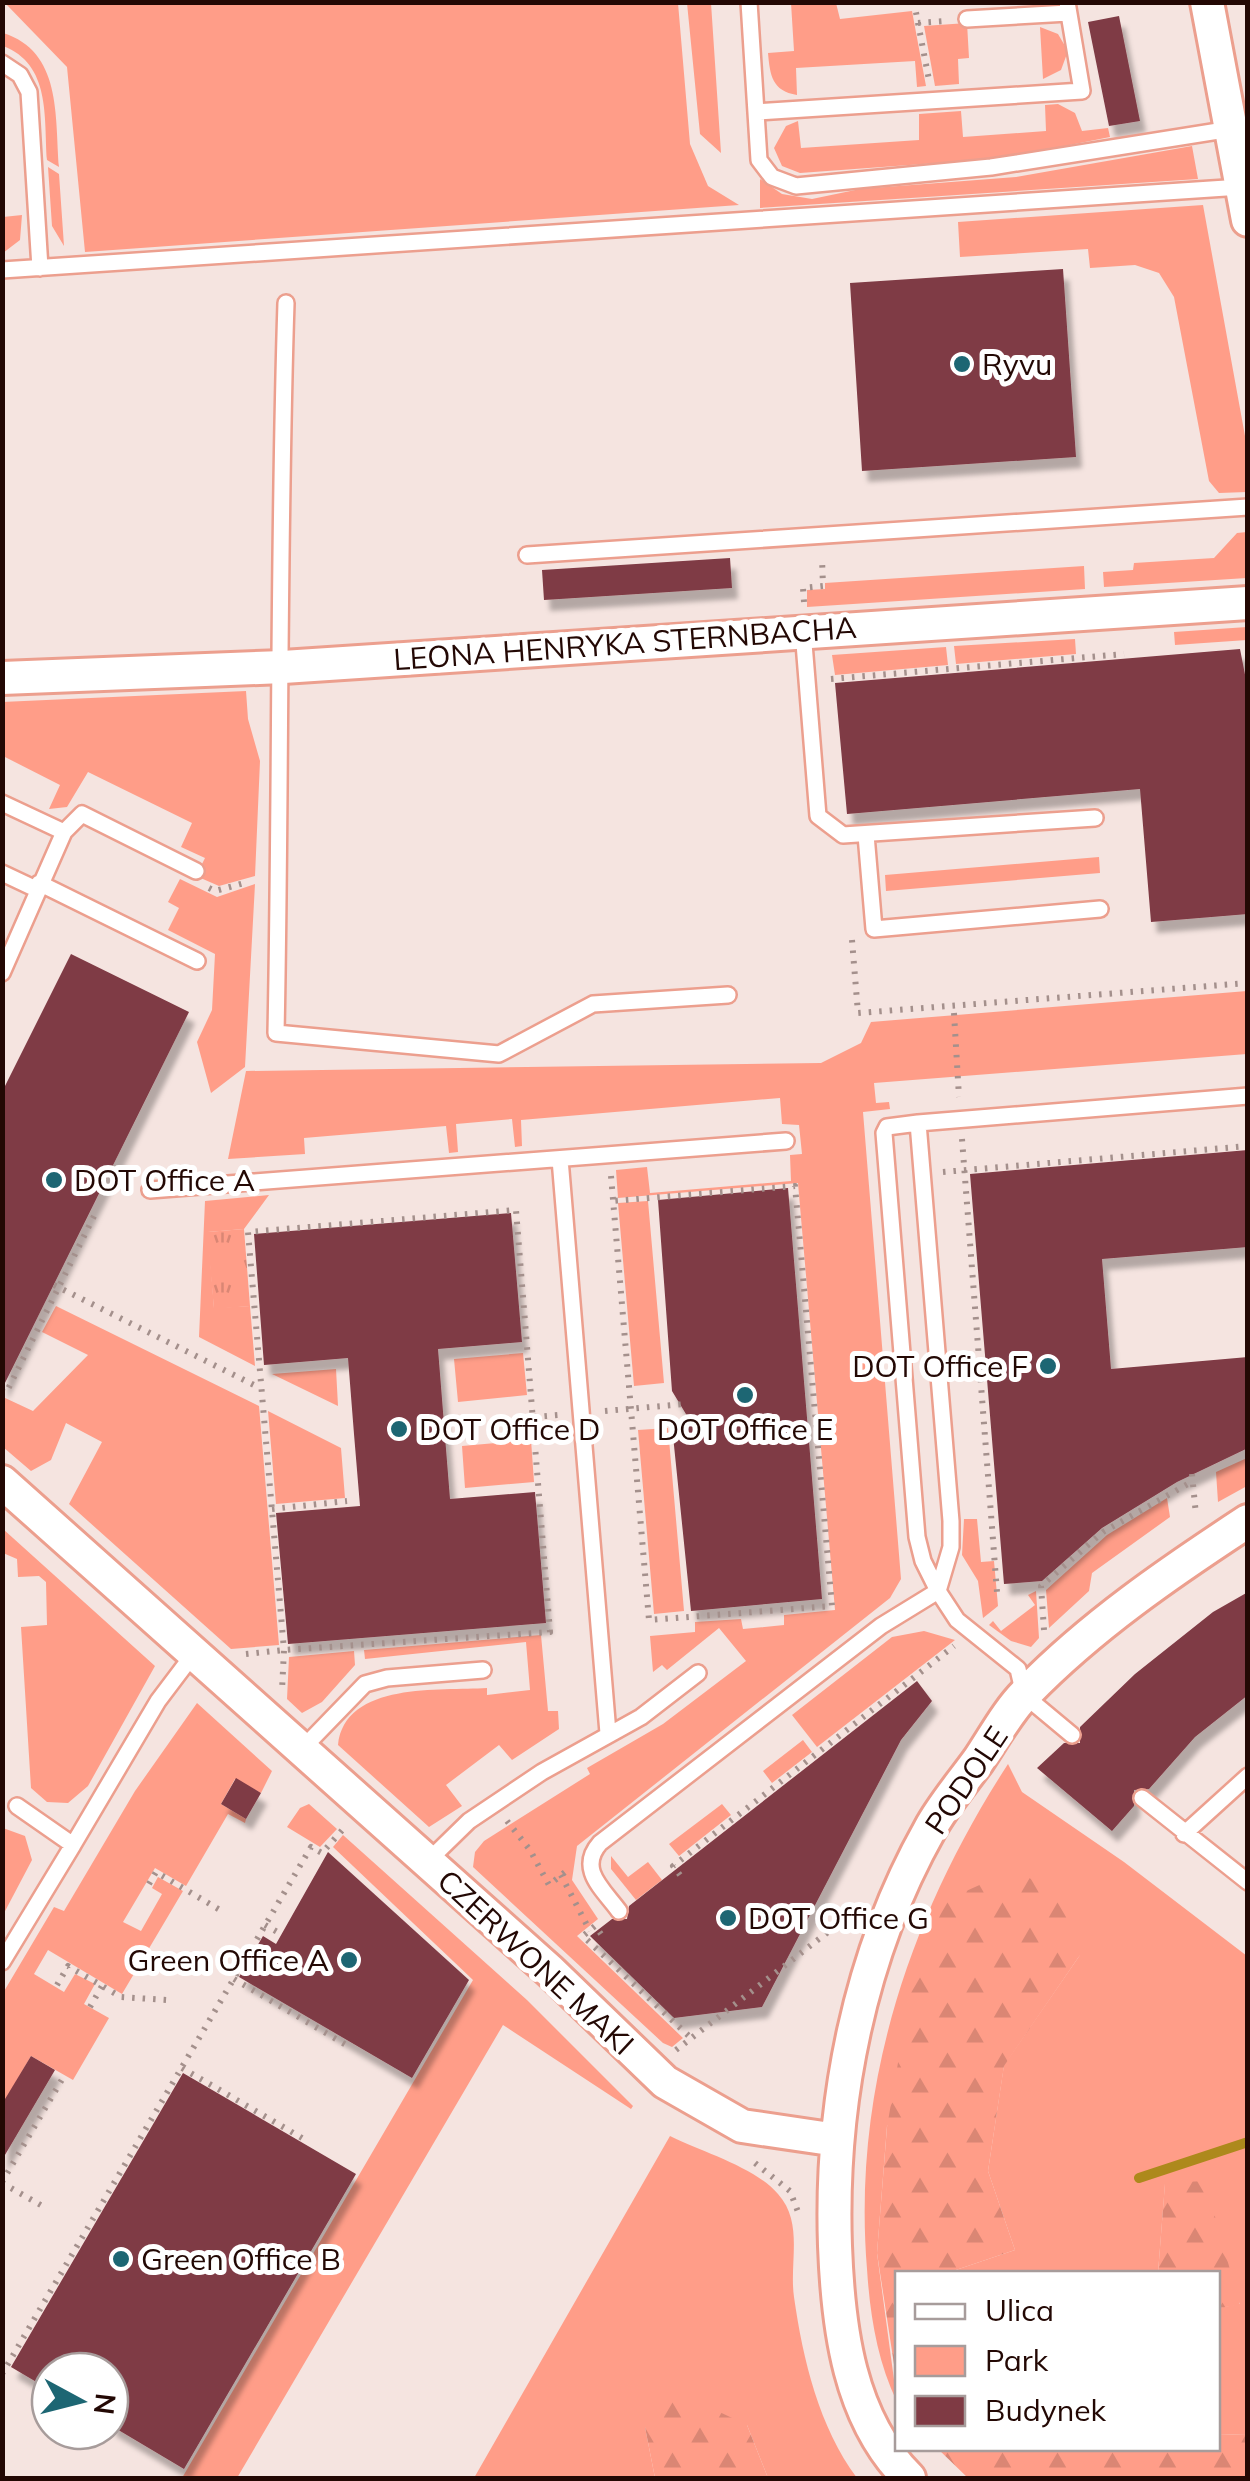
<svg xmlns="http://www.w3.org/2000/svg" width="1250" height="2481" font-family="Mulish,sans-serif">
<defs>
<pattern id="forest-firs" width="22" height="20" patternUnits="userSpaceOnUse" patternTransform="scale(2.5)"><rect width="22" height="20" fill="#ff9d88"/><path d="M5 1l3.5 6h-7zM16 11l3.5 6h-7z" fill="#da8674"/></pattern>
<pattern id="park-tufts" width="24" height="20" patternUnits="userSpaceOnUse" patternTransform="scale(2.5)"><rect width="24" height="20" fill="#ff9d88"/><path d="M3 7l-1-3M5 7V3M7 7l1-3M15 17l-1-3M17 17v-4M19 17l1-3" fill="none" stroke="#da8674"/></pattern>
<filter id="shadow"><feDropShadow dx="6" dy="11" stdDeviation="2.5" flood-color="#0004"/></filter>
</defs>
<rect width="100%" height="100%" fill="#f5e4e0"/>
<path fill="#ff9d88" d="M5,3h673l12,141 18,42 31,19 -654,47 -18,-185z
M687,3h24l10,150 -21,-19z
M791,3h45l4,16 72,-8 14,75 -9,1 -2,-26 -119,7 1,27c-25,-4 -27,-20 -29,-42l26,-2z
M967,23l2,35 -11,1 1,25 -24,2 -11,-60z
M1040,27l18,7 10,17 -7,19 -18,9z
M3,33c59,18 52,84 56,134l-12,-7c-3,-42 4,-96 -44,-114z
M1058,104l17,9 7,18 26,-3 2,9 -105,21 -205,15 -18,-7 -8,-18 12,-22 12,-5 3,27 118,-8v-26l42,-3 2,26 83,-6 -1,-26z
M1192,146l6,33 -438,29v-29l22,15 30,5 48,-10 156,-12z
M48,167l11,7 5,72 -12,-20z
M1203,205l44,242v45l-28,1 -10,-12 -35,-184 -15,-24 -24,-8 -45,3 -2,-19 -128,8 -2,-35z
M22,215l-2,25 -17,13v-36z
M1247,532v46l-143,9 -1,-15 30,-2 1,-7 80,-5 23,-25z
M1084,566l1,23 -278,18v-17l18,-1v-6z
M1247,627v13l-72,5 -1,-13z
M1075,639l1,15 -120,10 -2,-18z
M946,647l2,18 -113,10 -3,-20z
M246,691l2,28 12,42 -5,115 -36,10 -23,-10 9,-18 -24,-11 11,-24 -104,-51 -21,35 -18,2 11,-24 -57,-29 -1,-54z
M1099,857l1,16 -214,18 -1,-16z
M180,879l37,18 38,-13 -10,183 -34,26 -14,-51 15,-32 3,-56 -47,-24 11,-22 -11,-6z
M1247,991v63l-373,29 2,20 13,-1 1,7 -27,3 38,467 -11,19 -313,248 -5,34 26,39 -21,17 106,102 -11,9 -9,-4 -190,-176 2,-15 9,-11 106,-67 -3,-6 76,-44 83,-63 -27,-33 -52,42 -5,-5 -9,7 -3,-36 45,-4v-10l46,-3 2,10 41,-4v-10l51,-5 -37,-427 -180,15 -2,-28 31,-3 3,26 141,-12 -1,-26 12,-1 -3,-29 -17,-1 -2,-26 -259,22 1,26 -7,1 -3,-28 -56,5 2,28 -9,1 -3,-27 -142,12 1,16 -77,5 18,-88 575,-8 40,-20 10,-21z
M269,1195l-25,34 -36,3 6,76 36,-2 5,60 -56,-29 6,-136z
M648,1201l16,182 -30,3 -16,-183z
M56,1306l203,100 20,239 -48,4 -162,-145 33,-62 -36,-19 -15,37 -20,11 -28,-24v-50l30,14 55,-56 -46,-23z
M523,1353l4,42 -69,7 -4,-43z
M336,1369l2,37 -66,-32z
M268,1411l73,37 4,50 -69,6z
M668,1428l16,183 -30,3 -16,-184z
M531,1440l3,42 -69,6 -3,-42z
M1247,1458v28l-29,16 -2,-30z
M1167,1498l3,19 -78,56 -3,18 -40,37 -3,-38 61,-55z
M964,1519h13l4,43 13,-1 4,45 -15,12 -5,-37 -16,-26z
M3,1529l152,137 -67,120 -20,17 -21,-1 -16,-14 -10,-161 26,-2 -1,-43 -7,-6 -21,1 -1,-18 -14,-6z
M1036,1591l3,47 -8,9 -20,-6 -22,-16 4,-4 8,10 34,-26 -7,-10z
M924,1631l31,9 -138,107 -25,-32 100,-78z
M541,1635l7,76h10l1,18 -47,31 -13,-15 -53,40 16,21 -33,21 -91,-82c7,-64 103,-54 149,-57v7l43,-5 -4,-48 -161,17 -1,-9z
M354,1651l1,14 -33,37 -20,11 -15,-14 2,-42z
M197,1703l75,68 -11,22 -26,-14 -14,25 25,15 -1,4 -17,-9 -42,72 -31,-18 -32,54 18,9 21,-37 -10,-6 6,-11 25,14 -61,103 -74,-44 -14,24 30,18 11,-18 20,10 -11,20 25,14 -36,62 -42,-24 -28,48v-111l51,-86 10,4 71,-120z
M803,1740l9,12 -40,31 -9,-12z
M1008,1764l14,28 102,70 123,94v478l-29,1v-127l22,-4 -75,-120 -7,89h-211l68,-23 -27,-79 16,-106 76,-110 -193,171 -10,127 20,149c-20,-42 -27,-87 -30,-133 -15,-182 43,-354 141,-505z
M309,1804l28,25 -17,18 -33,-20 13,-19z
M722,1804l9,11 -52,41 -10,-12z
M3,1828l22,8 7,24 -29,55z
M343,1835l184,165 106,106 -2,3 -128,-84 -266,453h-55l291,-498 -140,-133z
M611,1856l17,21 20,-15 14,18 -26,20 -25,-31z
M670,2136c32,16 85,31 108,58 26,29 11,68 16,103 9,63 25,130 63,181h-89l-21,-53 -102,2 10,51h-181z"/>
<path fill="url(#forest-firs)" d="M1013,1870l47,23 20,62 -76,111 -16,105 27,79 -68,23 -49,1 -1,110 -20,-131 10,-126 24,-140 35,-87z
M1205,2181l35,124 -22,3v-34l-60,-1 7,-90z
M675,2391l72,34 21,53h-113l-10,-51z
M1247,2434v44h-279l-30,-29 280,-1v-13z"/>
<path fill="url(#park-tufts)" d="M244,1229l6,77 -36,3 -7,-77z"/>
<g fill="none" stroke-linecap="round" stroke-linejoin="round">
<path stroke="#ad891c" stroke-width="10" d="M1139,2178l109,-36"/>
</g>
<path fill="#7f3a44" filter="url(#shadow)" d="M1119,16l21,105 -31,5 -21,-104z
M1063,269l13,188 -214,14 -12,-188z
M730,558l2,30 -188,12 -2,-30z
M1240,649l8,41v224l-97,8 -11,-133 -293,25 -12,-131z
M71,954l118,58 -187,377v-297z
M1248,1150v97l-146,12 9,110 137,-12v91l-71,34 -75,46 -60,53 -38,3 -34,-410z
M788,1188l34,411 -131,12 -19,-185 20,-2 -20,-33 -14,-191z
M511,1213l11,129 -84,7 12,150 85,-7 11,131 -258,21 -12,-131 84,-7 -6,-72 -6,-76 -84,7 -10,-131z
M1248,1592v103l-53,42 -46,52 -15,1v16l-22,25 -75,-63 27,-25h16v-16l55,-53 78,-62z
M917,1681l15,20 -31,39 -139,267 -88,11 -84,-82 22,-17h15l2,-13z
M236,1778l25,15 -15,26 -25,-15z
M328,1852l141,128 -57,98 -173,-101 24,-41 13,8z
M31,2056l24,14 -53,90v-56z
M183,2073l173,101 -172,295 -74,-44v-54h-60v19l-39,-23z"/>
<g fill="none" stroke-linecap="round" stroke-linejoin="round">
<g stroke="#ec9f8e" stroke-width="20">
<path id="service" d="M749,2l10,158 13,17 24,9 195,-19 240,-38
M967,19l101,-6
M2,63l18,12 9,17 11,176
M756,112l326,-21 -15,-89
M2,270l1239,-83
M286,303c-8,243 -5,486 -10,730l223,21 94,-50 135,-9
M527,555l721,-48
M803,631l15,185 25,19 252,-17
M2,803l62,29
M866,835l8,94 226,-20
M2,873l34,16
M39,883l158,78
M2,973l62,-141 18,-18 114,57
M918,1123l-31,4 -3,6 33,404 6,24 15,30
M560,1159l48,574
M150,1190l636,-49
M938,1591l13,-44v-26l-33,-398 330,-27
M302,1749l63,-65 22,-6 96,-8
M1142,1798l106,84
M1184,1834l64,-58
M73,1845l85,-144 37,-49
M428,1861l41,-40 73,-49 99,-55 57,-44
M619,1911c-16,-22 -42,-42 -19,-68l281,-217 57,-35 19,29 61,49 6,26 48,40
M2,1962l71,-117 -56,-39"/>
</g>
<g stroke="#ec9f8e" stroke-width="38">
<path id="minor" d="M1207,2l41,218
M2,678l281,-11 965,-64
M2,1482l548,489 115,111 77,44 95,14
M909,2478c-60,-59 -71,-150 -74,-232 -5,-143 24,-291 95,-417 13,-24 32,-46 48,-68 15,-22 29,-49 48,-68 65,-67 144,-121 222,-172"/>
</g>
<path stroke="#a4908c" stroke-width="6" stroke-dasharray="2.5 8" stroke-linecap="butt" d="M914,2l15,78
M918,23l28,-2
M804,602l-1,-14 20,-2 -1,-28
M831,679l293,-25
M209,888l6,3 33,-9
M852,940l6,73 390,-30
M954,1013l5,84
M962,1139l35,453
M943,1172l305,-26
M611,1176l38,444 183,-14 -37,-420 -182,15
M54,1285l206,103
M2,1391l4,2 89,-179
M605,1411l80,-7
M534,1417l24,-2
M1192,1474l4,41
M272,1509l75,-8
M1044,1630l-3,-44 62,-54 90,-51
M246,1654l38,-4 266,-18 -34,-422 -268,22 36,418 -2,40
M507,1821l23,29 19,35 20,-16
M561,1875l29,56
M680,1875l-7,-9 281,-220
M149,1884l7,-12 64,38
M265,1925l16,9
M601,1934l-6,-8 -12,10 108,102
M234,1979l114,67
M57,1985l11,-19 53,31 46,3
M90,2007l12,-21
M676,2050l179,-139
M182,2068l120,70
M755,2163l35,28 10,26
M2,2182l62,-106
M2,2183l44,25
M2,2374l309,-527 11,6 23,-26"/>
<use href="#service" stroke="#fff" stroke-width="15"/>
<use href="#minor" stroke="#fff" stroke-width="32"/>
</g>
<g fill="#1d6673" stroke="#fff" stroke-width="4">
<circle cx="962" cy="364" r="10"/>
<circle cx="54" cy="1180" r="10"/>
<circle cx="1048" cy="1366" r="10"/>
<circle cx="745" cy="1395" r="10"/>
<circle cx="399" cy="1429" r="10"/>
<circle cx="728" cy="1918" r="10"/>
<circle cx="349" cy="1960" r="10"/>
<circle cx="121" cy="2259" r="10"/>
</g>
<g text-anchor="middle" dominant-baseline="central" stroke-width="10" stroke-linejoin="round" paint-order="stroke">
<g font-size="30" fill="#230804" stroke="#fff" text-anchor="start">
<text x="982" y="364">Ryvu</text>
<text x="74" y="1180">DOT Office A</text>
<text x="1028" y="1366" text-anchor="end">DOT Office F</text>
<text x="419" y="1429">DOT Office D</text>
<text x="745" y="1429" text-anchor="middle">DOT Office E</text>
<text x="748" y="1918">DOT Office G</text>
<text x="329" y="1960" text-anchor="end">Green Office A</text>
<text x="141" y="2259">Green Office B</text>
</g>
<g font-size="30" fill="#230804" stroke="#fff">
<text transform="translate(625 643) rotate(-4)">LEONA HENRYKA STERNBACHA</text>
<text transform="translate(966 1780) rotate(-56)">PODOLE</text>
<text transform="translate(536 1962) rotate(43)">CZERWONE MAKI</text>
</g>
</g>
<rect width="1250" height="2481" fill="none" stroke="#230804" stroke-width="10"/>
<rect x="895" y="2271" width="325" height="180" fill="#ffffff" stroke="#a79c9b" stroke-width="2.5"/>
<rect x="915" y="2304" width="50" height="15" fill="#ffffff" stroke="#a79c9b" stroke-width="2.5"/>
<text x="985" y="2321" font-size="30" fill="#230804">Ulica</text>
<rect x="915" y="2346" width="50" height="30" fill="#ff9d88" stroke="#a79c9b" stroke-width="2.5"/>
<text x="985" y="2371" font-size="30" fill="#230804">Park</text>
<rect x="915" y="2396" width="50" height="30" fill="#7f3a44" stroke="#a79c9b" stroke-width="2.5"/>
<text x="985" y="2421" font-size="30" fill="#230804">Budynek</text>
<g transform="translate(80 2401) rotate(97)"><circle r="48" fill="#ffffff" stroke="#a79c9b" stroke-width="2.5"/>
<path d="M0-8L18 38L0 25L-18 38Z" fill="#1d6673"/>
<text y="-15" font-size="28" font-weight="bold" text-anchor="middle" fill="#230804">N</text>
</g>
</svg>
